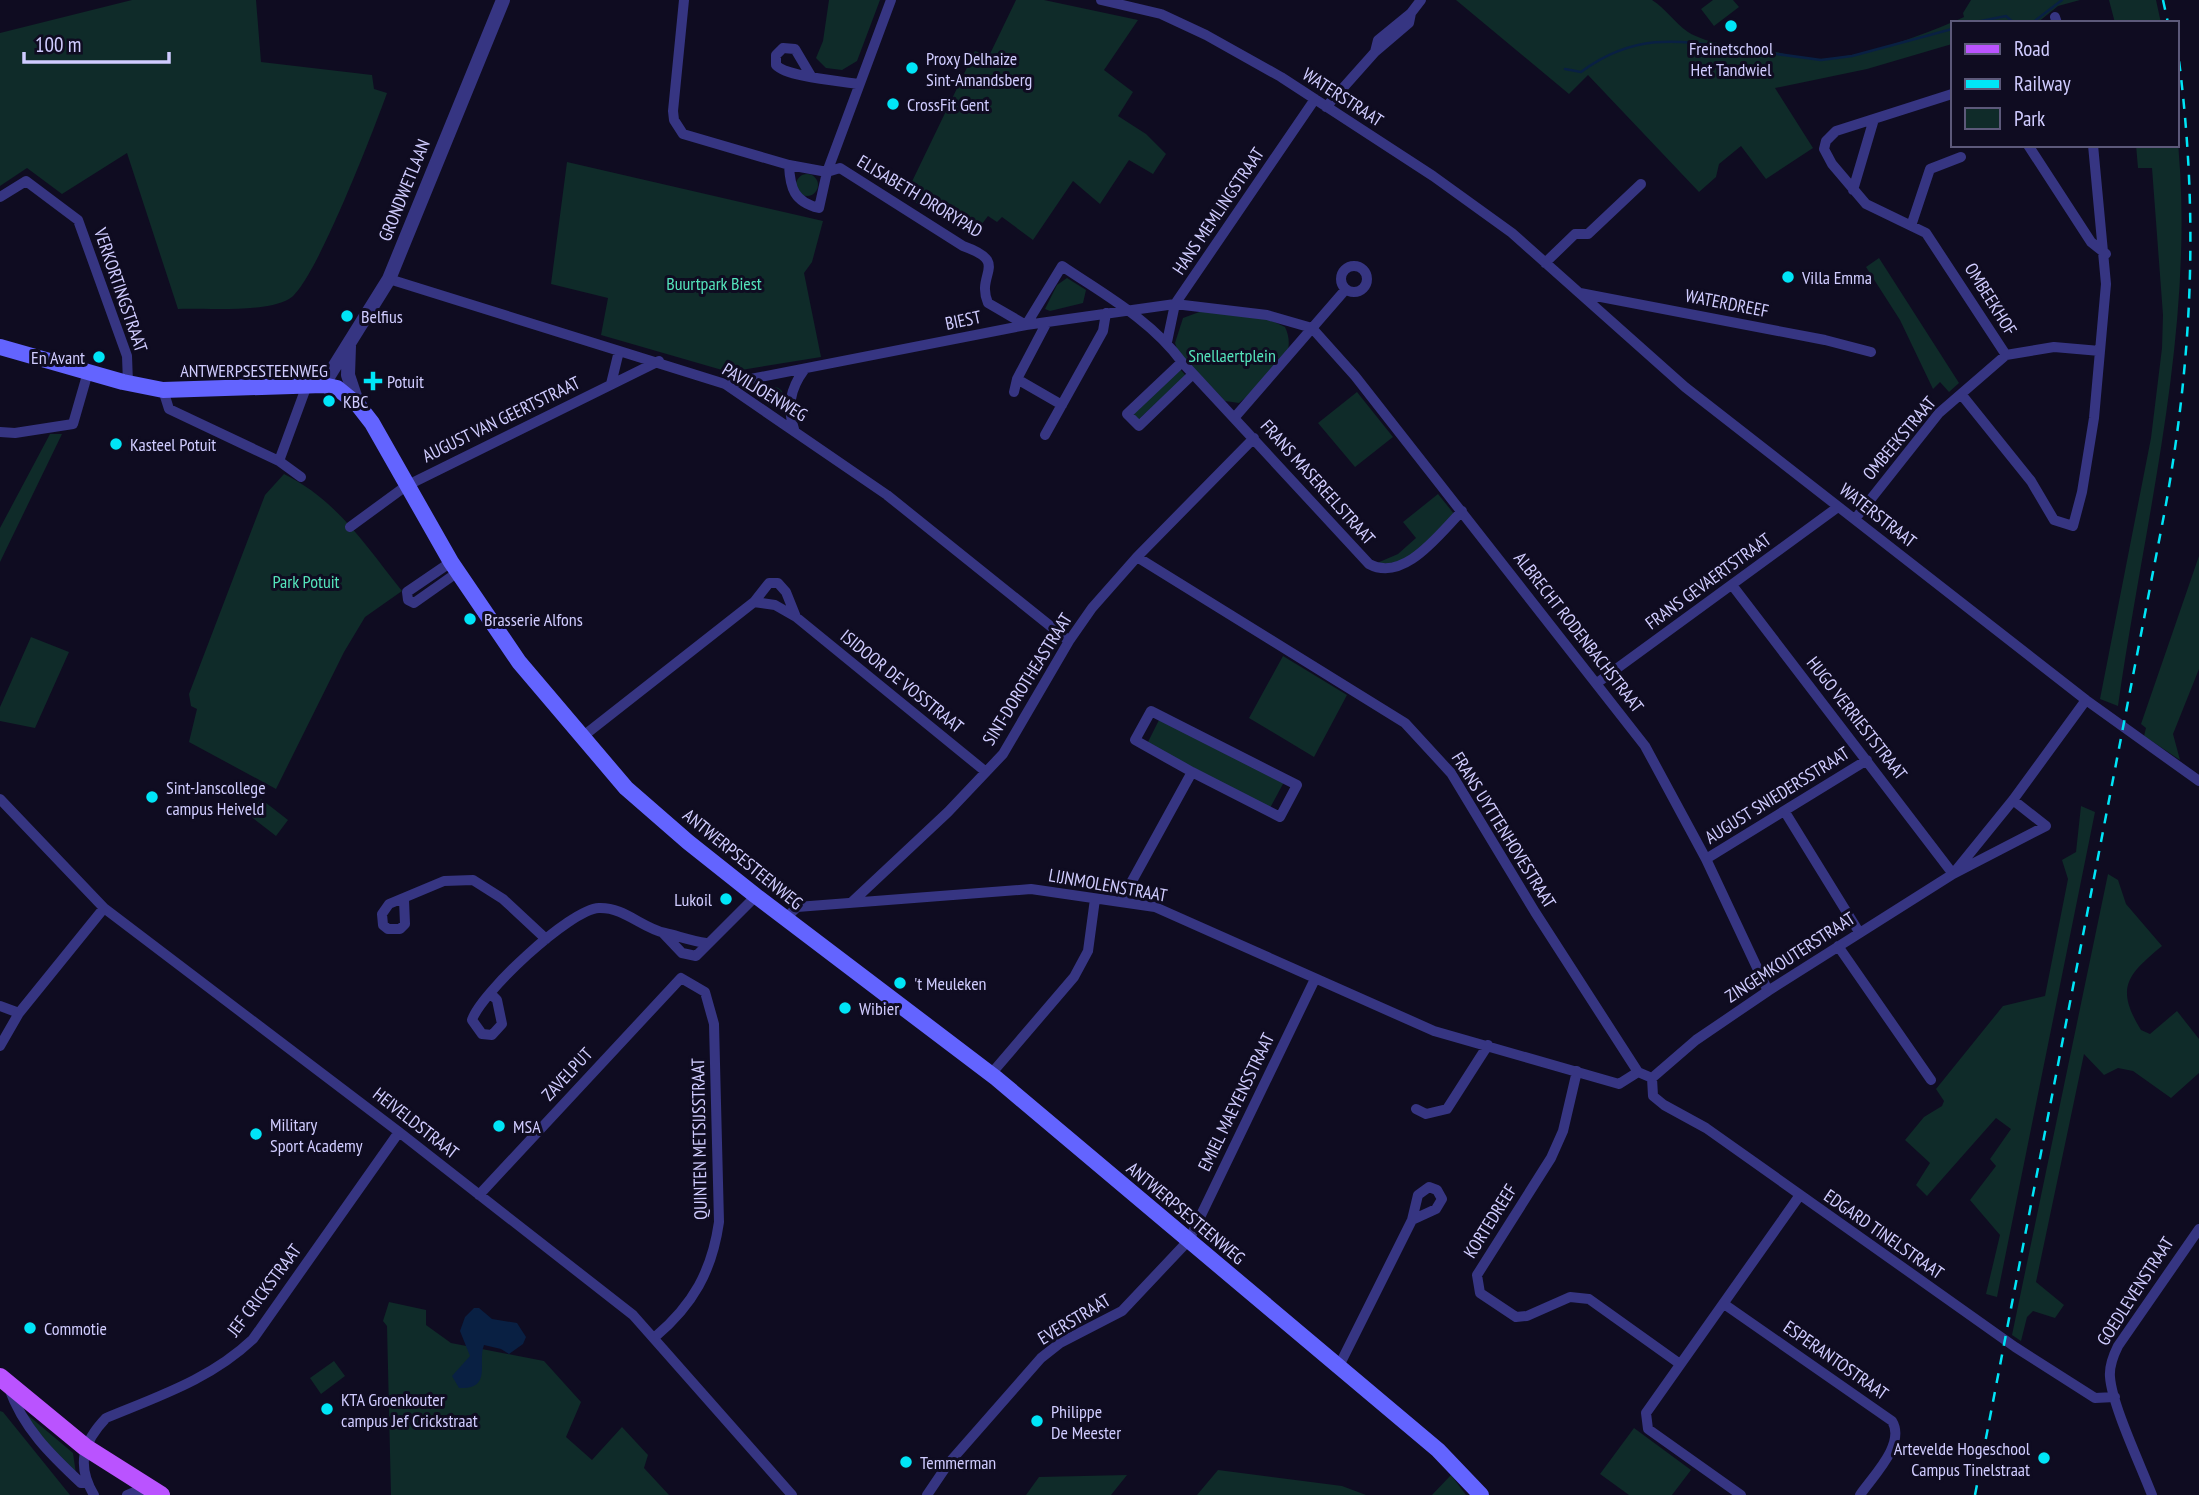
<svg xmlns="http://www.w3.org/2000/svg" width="2199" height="1495" font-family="'PT Sans Narrow',sans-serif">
<rect width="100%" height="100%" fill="#0f0c21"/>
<path fill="#0f2b29" d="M132,0h124l5,62 111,13 2,14 13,4c-12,34 -73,193 -98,206 -24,14 -81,9 -111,10l-51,-156 -65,41 -35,-26 -27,18v-153z
M829,0h51l-23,61 -15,9 -16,-2 -10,-10 7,-17z
M1016,0h28l94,20 -34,50 29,22 -15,24 28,18 20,20 -13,20 -24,-14 -29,44 -27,-23 -40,59 -31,-23 -5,5 -9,-6 -16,21 -67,-41 70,-145 14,5z
M1456,0h196c14,9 23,23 36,32 19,12 51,15 73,18 18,1 35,8 53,9 40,2 113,-25 150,-42l-1,-4 8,-13h109l-22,6 -21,17h-85v21l-85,25 -92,19 38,60 -47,31 -25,-33 -22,18 -3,13 -17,15 -111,-117 -19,19z
M1713,0h20l6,7 -25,19 -13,-17z
M2109,0h47l5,23h-46z
M2176,124c23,194 -31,391 -58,582l-18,-7 51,-261 11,-90 1,-33 -11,-147h-14l-2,-23h40z
M567,162l256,59 -11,41 -8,11 17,84 -92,15 -128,-37 7,-37 -57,-14z
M796 185a11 11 0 1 1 22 0a11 11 0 1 1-22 0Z
M1879,258l80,125 -10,9 -9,-10 -7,7 -33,-69 -34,-53z
M1067,278l19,12 -3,13 -33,8 -5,-2 12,-24z
M1202,311l66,8 17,8c3,6 5,15 3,22 -5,14 -37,45 -49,54l-14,-2 -47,-49 -3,-9 8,-25z
M1180,369l6,7 -48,44 -6,-6z
M764 397a10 10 0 1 1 20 0a10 10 0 1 1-20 0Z
M1357,392l36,45 -38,30 -37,-44z
M50,434h12l-62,128v-34z
M284,474c53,26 82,72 118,117l-37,26 -21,35 -68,137 -87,-47 8,-33 -6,-3 -2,-12 76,-199z
M1438,494l17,21c-21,20 -47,54 -78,48l21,-9 18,-16 -13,-16z
M2199,556v113l-26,65 7,26 -36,-24 2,-8 -5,-4z
M31,637l38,15 -34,76 -35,-7v-14z
M1283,656l64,39 -33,62 -65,-39z
M1160,718l124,64 -14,26 -123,-64z
M261,799l27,21 -12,16 -27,-21z
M2081,806l14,6 -98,485 -11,-3 14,-59 -30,-35 26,-34 -6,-7 21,-30 -15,-11 -69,78 -11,-11 14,-22 -25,-23 19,-23 18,-11 2,-5 -8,-12 67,-83 42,-10 23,-117 -6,-19 14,-8z
M2108,874l10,6 8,24 36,42c-35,29 -47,42 -21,84l9,4 27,-23 22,28v34l-28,25 -38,-27 -15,-3 -14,7 -20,-21 -48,228 28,23 -9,13 -22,-7 -6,6 -6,24 -9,-6z
M389,1302l37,8v15l25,18 93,18 37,41 -15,35 26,23 30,-33 26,28 -4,13 25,27h-278l-4,-169 -4,-5z
M334,1361l11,15 -24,18 -11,-16z
M0,1411l3,1 67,83h-70z
M23,1411l50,42 3,21 -34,-34z
M1634,1428l57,42 -19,25h-43l-29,-21z
M1218,1470l124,16 24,9h-169z
M1127,1475l-16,20h-85l13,-18z
M1451,1475l15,20h-34z"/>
<path fill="#092043" d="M474,1308h5l13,11 25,4 9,14 -3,7 -14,10 -8,-5 -17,-4c-7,18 9,44 -25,43l-7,-12 18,-20 -10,-25 5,-14z"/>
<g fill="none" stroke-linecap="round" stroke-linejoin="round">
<path stroke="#092043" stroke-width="2.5" d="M1971,23l35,-7 8,7
M2032,23l30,-23
M1755,51l66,9 31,-4 100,-27
M1565,69l16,3c57,-42 102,-31 167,-22"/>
<path stroke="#363582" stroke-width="10" d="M684,0l-11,111 1,9 9,14 106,31 38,7 13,-4 123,78c48,17 12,27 25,57l38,22 36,-59c43,29 89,54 120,96l187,202c35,19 70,-30 93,-53
M1101,0l60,14 45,21 75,42 152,99 79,57 173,154 401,313 113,81
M2055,17l2,6
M1375,52l3,-12 33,-27
M811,76l-16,-27 -12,-1 -7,7v10c10,12 65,16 83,19
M1952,94l-116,37 -10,10 -2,8 8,15 34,40 60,29 80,122 48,-8 46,4
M1326,107l49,-55 34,-29 2,-10 10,-13
M2028,145l63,97 15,12
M789,165c1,23 5,37 30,43l8,-36 64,-172
M1853,190l21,-71
M0,197l26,-16 52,39 49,136 1,27
M1912,223l18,-54 31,-12
M1545,263l30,-29h13l53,-50
M1341 279a13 13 0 1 1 26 0a13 13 0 1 1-26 0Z
M389,279l336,105 162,111 182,146
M1580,293l245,47 46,12
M1312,328l43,48 290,370 61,113 62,132
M1167,342l8,-38 140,-205
M1182,362l-55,52 12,12 54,-52
M1017,379l45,26
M611,384l8,-33
M725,384l301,-59 149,-21 92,11 45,13
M163,390l6,19 110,52 22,16
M1014,392l3,-13 30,-57
M1961,394l70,87 23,39 19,6 9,-34 12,-74 12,-134 -13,-139
M1235,417l111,-128
M794,429c-7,-22 -4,-40 10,-59
M0,432l15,1 58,-9 15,-52
M1045,435l58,-104 3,-18
M279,461l28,-76
M1855,519l84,-106 67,-58
M350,527l56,-41 253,-125
M1137,557l268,166 46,50 84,139 103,160 14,6
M451,562l-44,30 1,8 6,3 44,-31
M1732,585l221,289 93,-48 -33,-26
M754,602l15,-19h9l8,9 10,25
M1597,683l241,-176
M582,737l172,-135 21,3 21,12 190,155
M0,799l104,109 295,224 234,183 159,180
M1785,812l74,120
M1706,859l161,-99
M404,900l1,24 -5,5h-12l-5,-4 -1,-11 7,-10 55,-23 29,-1 30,19 43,40
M1121,901l71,-129 88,45 17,-32 -146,-74 -16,29 57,32
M852,902l96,-90 55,-58 66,-113 23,-33 45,-51 117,-119
M786,918l11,-11 234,-18 124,18 279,124 185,53 19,-12
M663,933l19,20 14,3 60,-60
M1838,946l93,134
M490,993l7,7 5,24 -10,11 -10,-1 -10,-14c8,-26 98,-111 127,-112 25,-1 43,20 66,25 13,3 27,8 41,10
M0,1006l19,7
M0,1046l19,-33 85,-105
M1577,1071l-14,60 -12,27 -74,117 3,18 36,24 11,-1 43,-19 19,2 91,65
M991,1074l83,-97 14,-26 7,-52
M1652,1078l44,-38 72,-49 185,-117 60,-74 73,-100
M1652,1078l1,18 11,9 42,23 309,219 80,51 20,-1
M1416,1109l10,5 21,-5 41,-64
M479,1195l202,-217 24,14 9,32 5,198c-7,49 -26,83 -64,115
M1724,1304l168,117c14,23 -19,55 -32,74
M1339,1366l73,-146 6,-25 11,-8 8,3 5,9 -6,10 -24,11
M9,1388c14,40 42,67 72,95h6
M94,1495c-18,-30 -11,-53 12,-77 53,-22 105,-39 147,-79l146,-207
M127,1495l12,-5 12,2
M927,1495l21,-31 93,-106 19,-15 62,-32 67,-71 126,-261
M1741,1495l-93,-66 -2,-16 154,-218
M2152,1495c-11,-29 -40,-90 -42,-118 -1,-11 3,-21 8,-31l81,-117"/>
<path stroke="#363582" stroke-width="14" d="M349,346l-1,29 10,30
M323,385l66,-106 114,-279"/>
<path stroke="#6364ff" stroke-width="16" d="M0,347l123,35 40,8 160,-5 14,3 21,17 14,18 79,139 68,100 107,126 62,54 68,54 240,182 442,372 43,45"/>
<path stroke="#ba53ff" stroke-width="18" d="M0,1377l85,70 76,48"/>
<path stroke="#00e5f7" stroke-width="2.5" stroke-dasharray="10 9" stroke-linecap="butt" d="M2163,0l5,23
M1975,1495l189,-980c30,-163 35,-313 12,-477"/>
</g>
<g fill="#00e5f7" stroke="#0f0c21" stroke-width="2.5">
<circle cx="1731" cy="26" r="7"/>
<circle cx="912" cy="68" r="7"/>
<circle cx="893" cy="104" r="7"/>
<circle cx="1788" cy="277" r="7"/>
<circle cx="347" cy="316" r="7"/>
<circle cx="99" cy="357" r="7"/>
<path d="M369.5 370.5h7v7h7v7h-7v7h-7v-7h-7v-7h7z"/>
<circle cx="329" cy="401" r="7"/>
<circle cx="116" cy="444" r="7"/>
<circle cx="470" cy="619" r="7"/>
<circle cx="152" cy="797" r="7"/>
<circle cx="726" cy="899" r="7"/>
<circle cx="900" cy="983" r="7"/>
<circle cx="845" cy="1008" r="7"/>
<circle cx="499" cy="1126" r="7"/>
<circle cx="256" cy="1134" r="7"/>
<circle cx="30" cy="1328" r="7"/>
<circle cx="327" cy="1409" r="7"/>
<circle cx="1037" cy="1421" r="7"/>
<circle cx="2044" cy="1458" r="7"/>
<circle cx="906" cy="1462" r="7"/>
</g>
<g text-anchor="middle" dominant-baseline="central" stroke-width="6" stroke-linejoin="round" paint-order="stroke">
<g font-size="18" fill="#d0ccff" stroke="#0f0c21" text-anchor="start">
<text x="1731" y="48" text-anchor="middle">Freinetschool<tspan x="1731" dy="21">Het Tandwiel</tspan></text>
<text x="926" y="58">Proxy Delhaize<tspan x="926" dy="21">Sint-Amandsberg</tspan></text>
<text x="907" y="104">CrossFit Gent</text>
<text x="1802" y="277">Villa Emma</text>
<text x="361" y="316">Belfius</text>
<text x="85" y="357" text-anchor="end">En Avant</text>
<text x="387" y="381">Potuit</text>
<text x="343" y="401">KBC</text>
<text x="130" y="444">Kasteel Potuit</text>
<text x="484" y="619">Brasserie Alfons</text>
<text x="166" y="787">Sint-Janscollege<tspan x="166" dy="21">campus Heiveld</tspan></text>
<text x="712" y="899" text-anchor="end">Lukoil</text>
<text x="914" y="983">'t Meuleken</text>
<text x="859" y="1008">Wibier</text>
<text x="270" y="1124">Military<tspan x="270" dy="21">Sport Academy</tspan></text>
<text x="513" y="1126">MSA</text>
<text x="44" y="1328">Commotie</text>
<text x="341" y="1399">KTA Groenkouter<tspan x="341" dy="21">campus Jef Crickstraat</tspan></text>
<text x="1051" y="1411">Philippe<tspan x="1051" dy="21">De Meester</tspan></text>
<text x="2030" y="1448" text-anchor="end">Artevelde Hogeschool<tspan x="2030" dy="21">Campus Tinelstraat</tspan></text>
<text x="920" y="1462">Temmerman</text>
</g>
<g font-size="18" fill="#d0ccff" stroke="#0f0c21">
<text transform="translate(1343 97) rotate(33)">WATERSTRAAT</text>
<text transform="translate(404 190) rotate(-68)">GRONDWETLAAN</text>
<text transform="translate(920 196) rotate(31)">ELISABETH DRORYPAD</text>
<text transform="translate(1218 211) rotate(-56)">HANS MEMLINGSTRAAT</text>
<text transform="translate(121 290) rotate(71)">VERKORTINGSTRAAT</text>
<text transform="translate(1991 299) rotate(58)">OMBEEKHOF</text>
<text transform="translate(1727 303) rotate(11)">WATERDREEF</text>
<text transform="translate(963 320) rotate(-12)">BIEST</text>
<text x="254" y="370">ANTWERPSESTEENWEG</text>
<text transform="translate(765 392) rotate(31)">PAVILJOENWEG</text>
<text transform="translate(501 419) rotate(-26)">AUGUST VAN GEERTSTRAAT</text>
<text transform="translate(1899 438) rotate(-50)">OMBEEKSTRAAT</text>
<text transform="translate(1318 482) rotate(48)">FRANS MASEREELSTRAAT</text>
<text transform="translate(1878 515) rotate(38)">WATERSTRAAT</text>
<text transform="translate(1708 581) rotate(-36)">FRANS GEVAERTSTRAAT</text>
<text transform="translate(1579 632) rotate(52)">ALBRECHT RODENBACHSTRAAT</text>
<text transform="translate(1027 679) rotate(-58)">SINT-DOROTHEASTRAAT</text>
<text transform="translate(902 681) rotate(39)">ISIDOOR DE VOSSTRAAT</text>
<text transform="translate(1857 718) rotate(52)">HUGO VERRIESTSTRAAT</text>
<text transform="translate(1777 795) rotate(-32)">AUGUST SNIEDERSSTRAAT</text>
<text transform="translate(1504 830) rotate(58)">FRANS UYTTENHOVESTRAAT</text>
<text transform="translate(743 859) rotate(39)">ANTWERPSESTEENWEG</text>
<text transform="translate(1108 885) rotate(10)">LIJNMOLENSTRAAT</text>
<text transform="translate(1790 957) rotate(-33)">ZINGEMKOUTERSTRAAT</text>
<text transform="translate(567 1074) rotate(-47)">ZAVELPUT</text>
<text transform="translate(1236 1102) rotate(-64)">EMIEL MAEYENSSTRAAT</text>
<text transform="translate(416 1123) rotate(38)">HEIVELDSTRAAT</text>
<text transform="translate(699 1139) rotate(-91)">QUINTEN METSIJSSTRAAT</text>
<text transform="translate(1186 1213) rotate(40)">ANTWERPSESTEENWEG</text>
<text transform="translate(1490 1221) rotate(-58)">KORTEDREEF</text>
<text transform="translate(1884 1234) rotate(35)">EDGARD TINELSTRAAT</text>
<text transform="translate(264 1290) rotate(-53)">JEF CRICKSTRAAT</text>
<text transform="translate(2135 1291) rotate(-57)">GOEDLEVENSTRAAT</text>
<text transform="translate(1074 1319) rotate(-31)">EVERSTRAAT</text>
<text transform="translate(1836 1360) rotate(35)">ESPERANTOSTRAAT</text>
</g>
<g font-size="18" fill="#54e3bb" stroke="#0f0c21">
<text x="714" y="283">Buurtpark Biest</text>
<text x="1232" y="355">Snellaertplein</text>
<text x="306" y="581">Park Potuit</text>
</g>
</g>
<rect x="1951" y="21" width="228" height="126" fill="#0f0c21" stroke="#5c597a" stroke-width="2"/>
<rect x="1965" y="44" width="35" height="10" fill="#ba53ff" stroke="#5c597a" stroke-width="2"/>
<text x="2014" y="56" font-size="21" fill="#d0ccff">Road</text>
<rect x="1965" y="79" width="35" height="10" fill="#00e5f7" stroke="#5c597a" stroke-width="2"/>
<text x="2014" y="91" font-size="21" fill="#d0ccff">Railway</text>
<rect x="1965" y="108" width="35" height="21" fill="#0f2b29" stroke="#5c597a" stroke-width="2"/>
<text x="2014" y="126" font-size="21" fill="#d0ccff">Park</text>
<path d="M24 52v10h145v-10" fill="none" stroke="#d0ccff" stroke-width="3.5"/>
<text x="35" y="52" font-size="21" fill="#d0ccff" stroke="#0f0c21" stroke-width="5" paint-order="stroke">100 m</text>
</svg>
